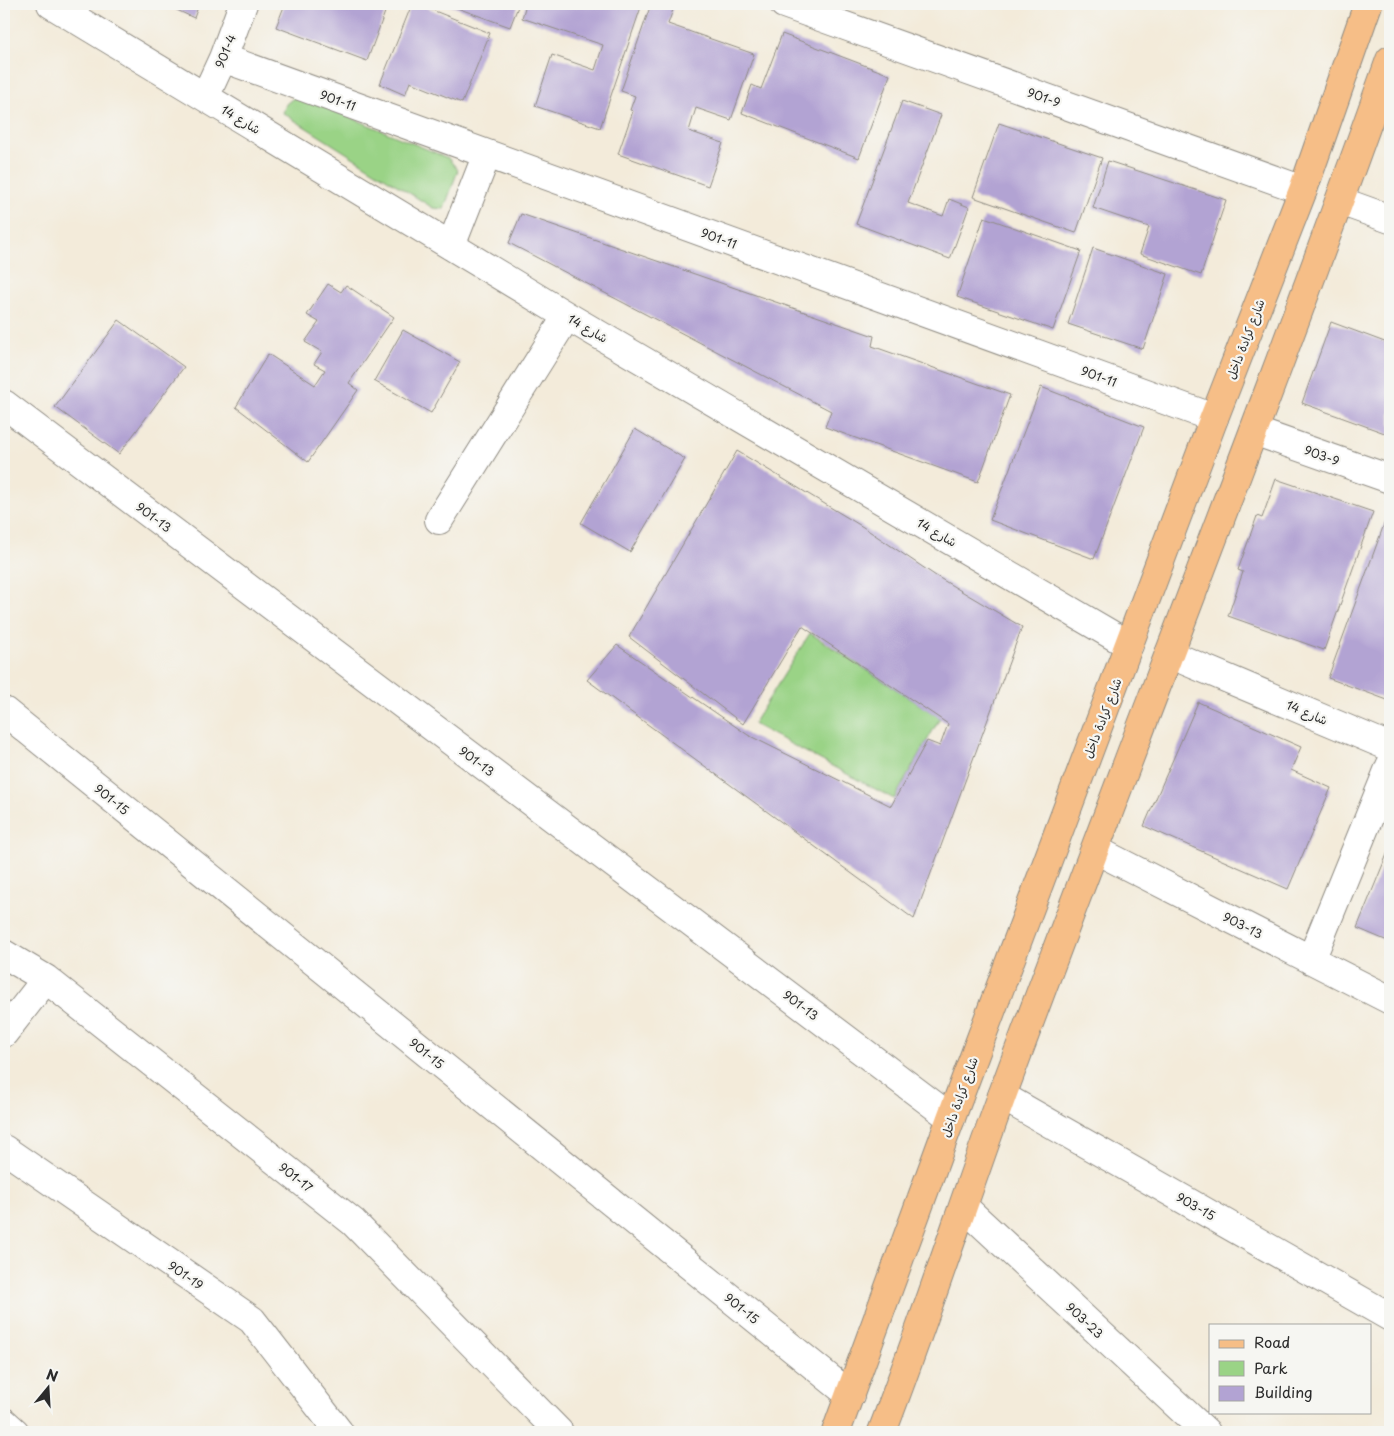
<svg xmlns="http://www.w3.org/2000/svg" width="1394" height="1436" font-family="'Playpen Sans','Playpen Sans Arabic',sans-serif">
<rect width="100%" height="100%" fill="#f6f6f2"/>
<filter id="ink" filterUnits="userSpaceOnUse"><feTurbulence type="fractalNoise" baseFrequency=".02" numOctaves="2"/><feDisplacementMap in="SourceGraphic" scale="10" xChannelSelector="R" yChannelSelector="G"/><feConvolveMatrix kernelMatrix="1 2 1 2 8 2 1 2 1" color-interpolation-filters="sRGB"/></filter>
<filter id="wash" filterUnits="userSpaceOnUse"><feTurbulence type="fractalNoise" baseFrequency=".0096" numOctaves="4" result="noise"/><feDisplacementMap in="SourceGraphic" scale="20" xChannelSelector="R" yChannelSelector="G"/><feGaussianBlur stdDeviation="1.12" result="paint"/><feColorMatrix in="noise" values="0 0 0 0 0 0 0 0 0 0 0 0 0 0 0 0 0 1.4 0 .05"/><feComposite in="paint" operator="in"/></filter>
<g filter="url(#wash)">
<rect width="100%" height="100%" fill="#f3ebda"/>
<path fill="#9ad386" stroke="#627f58" d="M297,95l151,63 10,12 -14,39 -11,-1 -150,-95 3,-9z
M810,633l130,85 -46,81 -141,-75z"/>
<g id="blocks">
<path fill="#b2a3d3" d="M164,4h35l-5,14z
M285,4h103l-21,57 -91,-34z
M412,4h5l73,29 -28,70 -52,-21 -5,13 -25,-11z
M446,4h73l-9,23z
M526,4h116l-42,124 -65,-22 17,-51 43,15 8,-25 -81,-27z
M651,4h24l-7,20 86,30 -23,66 -35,-12 -7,23 34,12 -15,43 -90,-32 15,-43 -3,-1 5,-14 -14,-5z
M782,34l108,41 -31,83 -117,-45 10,-28 9,4z
M902,101l39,14 -33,88 35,13 6,-17 20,8 -19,52 -94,-35z
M999,123l103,35 -26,75 -103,-36z
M1108,161l118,39 -25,75 -61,-21 9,-27 -56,-19z
M521,214l353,122 -2,10 138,49 -32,87 -153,-55 6,-16 -322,-168z
M984,217l97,34 -28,79 -96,-33z
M1093,248l75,26 -25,75 -75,-25z
M328,284l13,8 5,-7 48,32 -45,66 9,7 -50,72 -72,-55 32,-53 47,31 10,-15 -11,-6 8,-12 -17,-10 14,-20 -12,-7z
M119,320l65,47 -65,87 -64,-47z
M1331,322l59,22v91l-88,-32z
M403,330l57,32 -29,51 -57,-32z
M1041,387l103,40 -50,132 -104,-39z
M635,429l50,30 -55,93 -49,-29z
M737,451l126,76 73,49 86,51 -108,292 -327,-239 30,-35 131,90 143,71 36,-65 13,5 8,-22 -146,-98 -59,98 -114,-87z
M1276,479l97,33 -49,138 -96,-34 15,-44 -5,-2 19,-54 5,2z
M1390,508v193l-62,-23z
M1198,702l103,45 -10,23 40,18 -43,101 -144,-63z
M1390,847v95l-33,-14z"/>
</g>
</g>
<g filter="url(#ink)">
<use href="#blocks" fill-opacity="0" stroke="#8f8b82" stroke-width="1"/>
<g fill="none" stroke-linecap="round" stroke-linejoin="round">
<g stroke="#8f8b82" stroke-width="30">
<path id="minor" d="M51,4l516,312 562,329
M784,4l519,186
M223,58l991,360
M205,97l18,-39 20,-54
M1340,201l50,18
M451,246l36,-92
M4,404l947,714
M1254,431l136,48
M439,520l128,-204
M1169,654l221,93
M4,711l846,684
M1096,850l294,150
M4,954l42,25 307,243 206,210
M1311,960l79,-194
M4,1033l42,-54
M1002,1096l388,221
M4,1149l248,171 87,112
M964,1207l242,225
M4,1422l11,10"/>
</g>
<g stroke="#8f8b82" stroke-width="30">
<path id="major" d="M836,1432l115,-314 263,-700 89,-228 65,-186
M882,1432c43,-112 80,-226 121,-339 128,-345 264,-687 387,-1033"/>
</g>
<use href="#minor" stroke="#fff" stroke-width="28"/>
<use href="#major" stroke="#f6be87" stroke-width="28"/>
</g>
</g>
<g text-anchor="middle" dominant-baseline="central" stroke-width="4.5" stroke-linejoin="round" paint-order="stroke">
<g font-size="12" fill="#2b2b2b" stroke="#f6f6f2">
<text transform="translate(225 51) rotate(-68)">901-4</text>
<text transform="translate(1044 97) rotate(20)">901-9</text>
<text transform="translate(338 100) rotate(20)">901-11</text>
<text transform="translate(241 119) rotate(31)">شارع 14</text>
<text transform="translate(719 238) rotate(20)">901-11</text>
<text transform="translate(588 328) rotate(30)">شارع 14</text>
<text transform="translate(1245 339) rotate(-69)">شارع كرادة داخل</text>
<text transform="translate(1099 376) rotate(20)">901-11</text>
<text transform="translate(1322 455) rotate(20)">903-9</text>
<text transform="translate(154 517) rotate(37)">901-13</text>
<text transform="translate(937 532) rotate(30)">شارع 14</text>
<text transform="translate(1307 712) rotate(23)">شارع 14</text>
<text transform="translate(1102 718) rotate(-69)">شارع كرادة داخل</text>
<text transform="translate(477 761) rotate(37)">901-13</text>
<text transform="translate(112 799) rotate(39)">901-15</text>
<text transform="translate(1243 925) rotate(27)">903-13</text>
<text transform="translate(801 1005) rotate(37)">901-13</text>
<text transform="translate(427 1053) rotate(39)">901-15</text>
<text transform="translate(959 1097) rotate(-70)">شارع كرادة داخل</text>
<text transform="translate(296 1177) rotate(38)">901-17</text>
<text transform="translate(1196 1206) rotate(30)">903-15</text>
<text transform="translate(186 1275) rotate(35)">901-19</text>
<text transform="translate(742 1308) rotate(39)">901-15</text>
<text transform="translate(1085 1320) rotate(43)">903-23</text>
</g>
</g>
<rect width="1394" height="1436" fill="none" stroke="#f6f6f2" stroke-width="20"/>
<rect x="1209" y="1324" width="162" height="90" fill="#f6f6f2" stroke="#a5a5a2"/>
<rect x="1219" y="1340" width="25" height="8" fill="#f6be87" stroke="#a5a5a2"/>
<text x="1254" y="1348" font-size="15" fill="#2b2b2b">Road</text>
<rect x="1219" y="1361" width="25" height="15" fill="#9ad386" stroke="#a5a5a2"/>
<text x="1254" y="1374" font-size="15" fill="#2b2b2b">Park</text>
<rect x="1219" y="1386" width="25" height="15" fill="#b2a3d3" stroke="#a5a5a2"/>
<text x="1254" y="1398" font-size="15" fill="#2b2b2b">Building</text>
<g transform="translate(48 1388) rotate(18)" stroke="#f6f6f2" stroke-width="4" paint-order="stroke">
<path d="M0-4L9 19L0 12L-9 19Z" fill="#2b2b2b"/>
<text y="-8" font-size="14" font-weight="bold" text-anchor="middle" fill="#2b2b2b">N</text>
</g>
</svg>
